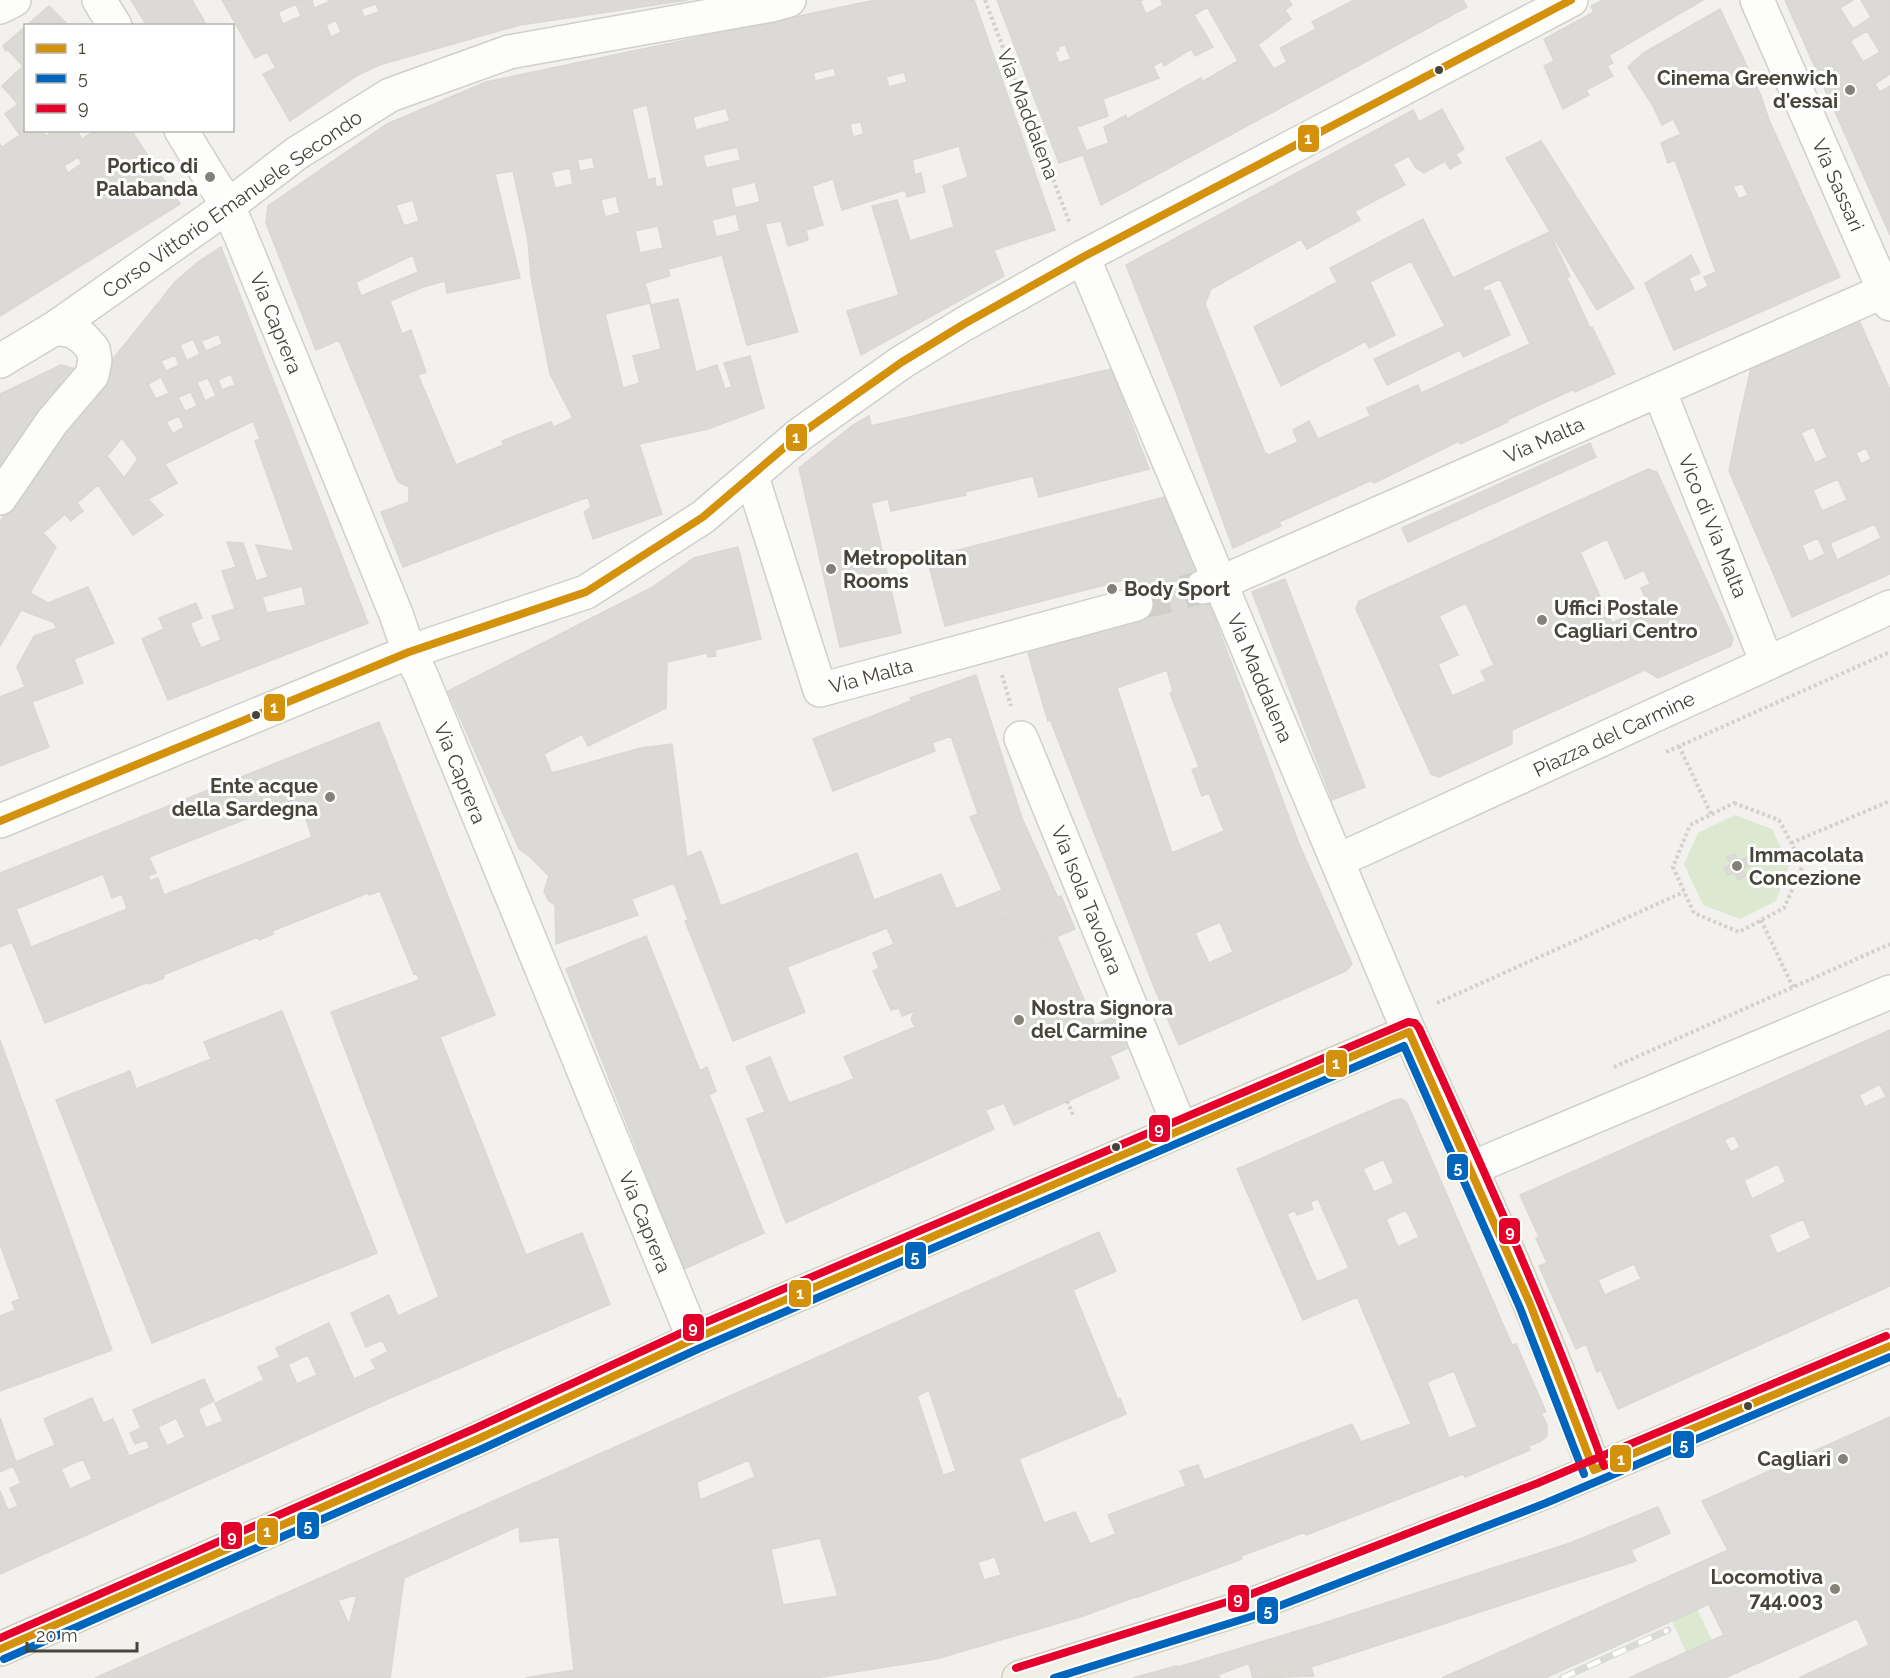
<svg xmlns="http://www.w3.org/2000/svg" width="1890" height="1678" font-family="Raleway,sans-serif">
<rect width="100%" height="100%" fill="#f2f1ed"/>
<path fill="#dce9d0" d="M1735,815l37,14 17,36 -13,36 -36,18 -37,-14 -19,-41 14,-31z
M1697,1609l15,31 -26,12 -14,-31z"/>
<path fill="#dbdad6" stroke="#dad8d3" stroke-width="1.5" fill-rule="evenodd" d="M131,0h61l15,26h-60z
M222,0h90l2,8 15,-6 -1,-2h360l-168,25 -141,40 -21,10 -68,46 -27,-47 13,-6 -9,-16 -12,6zM296,4l5,12 -18,8 -5,-12zM376,4l3,8 -15,5 -3,-8zM336,20l5,12 -10,5 -5,-12z
M875,0h99l81,230 -61,20 10,26 -143,79 -14,-44 52,-16 -27,-89 25,-6 13,41 44,-14 -11,-41 25,-9 -9,-31 -47,14 3,15 6,-2 4,19 -18,5 -2,-7 -63,20 -9,-31 -21,7 11,39 -17,5 2,10 -20,6 -7,-25 -16,3 33,108 -51,13 -25,-90 -54,14 2,7 -25,7 6,22 27,-6 18,73 21,-7 8,24 7,-2 -8,-24 26,-7 14,52 -56,21 -69,15 23,70 -69,25 -9,-27 7,-5 -3,-10 -185,70 -22,-55 28,-10v-15l-11,-5 -59,-142 -23,10 -50,-127 2,-17 119,-82 99,-42zM834,68l2,8 -21,5 -2,-8zM904,72l3,10 -18,5 -3,-10zM647,105l17,81 -8,1 -1,-9 -7,2 -16,-71zM726,108l4,13 -34,9 -3,-13zM861,122l3,12 -11,3 -3,-13zM737,147l4,13 -35,8 -3,-13zM592,157l3,11 -15,3 -3,-11zM570,168l3,16 -18,4 -4,-16zM513,171l15,69 3,37 19,97 23,44 -19,9 -3,-5 -49,19 1,4 -47,20 -38,-90 8,-3 -15,-42 -9,4 -12,-33 33,-14 22,-6 2,12 73,-15 -25,-104zM755,182l5,20 -25,6 -4,-20zM616,196l4,17 -15,4 -4,-17zM413,200l6,21 -15,5 -8,-21zM736,214l4,17 -24,6 -4,-17zM658,226l5,22 -23,5 -5,-22zM413,255l5,17 -57,24 -5,-14zM650,303l11,46 -28,7 7,27 -17,5 -18,-74z
M997,0h146l-3,1 6,13 17,-9 -2,-5h128l3,5 -7,5 6,9 -33,26 16,24 13,-7 -7,-14 36,-19 -4,-7 42,-22h109l4,7 -366,198 -18,-50 -24,8zM1207,7l31,54 -36,21 -1,-4 -74,41 -1,-4 -22,12 5,16 -23,8 -9,-24 31,-11 -5,-17 56,-21 -6,-12 9,-5 2,5 27,-17 4,7 18,-9 -19,-32zM1065,45l6,14 -12,4 -4,-11 4,-2 -1,-3z
M1603,0h100l-94,55 4,8 -6,3 6,10 -27,14 3,5 -26,14 -19,-43 10,-5 -10,-22 50,-27 -3,-6z
M1785,0h68l-13,8 13,21 18,-12 -10,-17h29v74l-15,10 5,8 10,-6v149zM1867,31l13,21 -17,10 -13,-21z
M49,6l20,20h-43z
M1720,9l41,87 8,24 71,157 -166,73 -29,-67 46,-28 9,18 -11,5 6,15 13,-7 -4,-9 12,-5 -41,-112 -7,3 -7,-20 20,-9 -8,-15 -11,6 -10,-21 -24,-37 15,-14zM1742,183l6,12 -9,4 -6,-12z
M26,26v104h16l4,6 9,-6h22l5,9 14,-9h35l49,74 -180,112v-172l2,3 18,-12 -15,-21 13,-10 -16,-18 21,-20 -15,-16 -2,1 -3,-5zM78,157l4,6 -14,10 -4,-7z
M1442,109l22,40 -8,5 5,9 -11,6 -5,-8 -21,12 -8,-5 -7,-12 -16,8 12,21 -50,26 5,9 -53,29 -6,-10 -90,50 -6,15 60,149 4,2 29,-13 -5,-12 16,-9 9,18 52,-23 -3,-8 51,-23 3,8 109,-49 -30,-65 -17,8 1,5 6,-2 20,45 -47,22 -3,-7 -73,35 -13,-26 71,-33 -34,-65 -41,21 25,53 -26,13 -3,-7 -85,45 -27,-59 83,-45 -7,-14 93,-49 30,59 96,-46 21,44 -3,2 23,50 2,-1 23,47 -40,18 -1,-3 -67,31 1,2 -48,22 -1,-3 -85,42 -2,-3 -93,42 2,4 -48,22 -57,-156 -50,-127 287,-155 6,12z
M1541,141l93,147 -37,22 -91,-152z
M221,247l147,376 -200,77 -26,-61 22,-10 -5,-11 37,-15 6,15 -12,5 11,25 20,-8 -9,-24 23,-7 -13,-38 14,-4 -9,-25 16,1 13,38 12,-4 -12,-32 38,6 -39,-110 5,-2 -7,-18 -88,43 12,19 -29,16 15,16 -30,20 -35,-50 -21,18 6,8 -12,10 -6,-7 -22,19 13,14 -26,46 18,10 40,-16 26,56 -40,16 9,24 -51,19 17,45 -49,19v-69l25,-10 -8,-20 17,-31 23,-8 -4,-6 -32,-12 -21,36v-124l59,-96 116,-144 23,-20zM219,334l3,10 -16,7 -5,-10zM193,339l7,15 -13,7 -7,-16zM175,355l4,10 -13,6 -5,-10zM231,374l4,11 -13,5 -4,-10zM161,377l8,16 -13,6 -8,-15zM208,378l8,18 -11,5 -8,-19zM191,392l6,14 -12,5 -7,-14zM179,416l5,11 -11,7 -7,-12zM122,438l16,21 -14,19 -17,-22zM302,586l4,19 -39,8 -5,-16z
M1857,316l33,74v184l-98,43 -63,-146 11,-55 12,-52zM1814,427l13,30 -12,6 -14,-30zM1866,448l5,11 -10,5 -5,-11zM1838,479l9,21 -25,11 -9,-21zM1875,524l6,14 -44,22 -7,-17zM1818,538l7,16 -16,8 -7,-17z
M61,365l18,5 -79,100v-76z
M1111,369l38,100 -110,28 -6,-21 -68,16 1,3 -75,16 -3,-12 -17,4 30,130 -61,14 -41,-179 54,-43 16,-9 2,10z
M1590,443l6,14 -188,85 -6,-14z
M1648,469l9,3 76,166 -2,8 -73,32 -13,-8 -133,60v14l-73,33 -8,-3 -75,-165 3,-8zM1607,539l18,40 19,-9 6,14 -9,4 8,18 -37,17 -32,-71zM1466,603l28,62 -13,6 5,10 -34,15 -14,-32 20,-9 -19,-39z
M1169,496l130,348 53,120 -6,7 -167,74 -25,-58 -104,-268 -2,2 -20,-68 112,-35 -12,-39 -183,47 -18,-68zM1167,670l6,22 -3,1 29,74 -7,3 10,26 7,-3 15,38 -52,22 -55,-165zM1220,922l13,30 -24,11 -14,-30z
M738,547l23,92 -46,11 1,6 -8,1 -1,-4 -40,9 -1,46 -78,38 -6,-12 -38,20 8,19 -13,6 9,24 7,5 5,10 28,-7 11,5 4,7 1,9 8,-2 5,3 -12,4 24,28 -1,11 -4,5 14,34 -82,29 -1,-39 -7,-5 -4,-9 5,-15 -20,-20 -10,-7 -71,-158 203,-103 43,-30z
M1285,579l80,208 -33,13 -80,-208z
M976,675l46,143 36,80 -28,12 14,32 -10,5 -8,-16 -4,2 -3,-7 -11,-8 -15,-1 -10,4 -9,12 -2,10 -7,3 12,29 -24,11 1,5 -18,9 58,129 -208,94 -39,-104 18,-7 -19,-45 24,-10 19,46 65,-24 -10,-22 71,-30 -4,-8 4,-8 -13,5 -3,-8 -8,2 -18,-39 6,-3 -6,-15 21,-9 -7,-16 -100,39 18,45 -72,29 -48,-120 3,-1 -14,-37h16l-3,-26 14,-6 20,55 136,-53 17,47 67,-26 15,35 46,-19 -32,-73 8,-3 -27,-78 -19,7 3,8 -102,40 -20,-52 98,-38 -1,-3z
M379,722l116,293 -55,22 86,218 56,-22 28,71 -220,94 -390,176v-83l8,19 10,-4 -8,-18 11,-5 -8,-17 -13,6v-54l16,44 39,-17 -11,-26 48,-21 11,25 10,-4 16,37 21,-8 -4,-8 -11,4 -5,-11 11,-5 -8,-18 71,-31 10,22 -16,8 8,19 17,-7 -8,-18 49,-23 -6,-13 22,-10 -4,-9 53,-25 25,56 22,-10 -5,-9 17,-8 -6,-12 -16,7 -15,-34 38,-18 9,21 41,-19 -108,-285 88,-32 -2,-7 -3,1 -34,-83 -11,4 -1,-2 -96,38 1,3 -14,6 -1,-3 -95,38 1,3 -15,6 -1,-2 -103,41 -33,-81 -12,5v-74zM297,799l6,15 8,-3 2,6 -7,2 6,18 -148,58 -6,-17 -8,3 -2,-5 8,-3 -7,-16zM103,874l9,24 10,-4 5,15 -96,38 -15,-38zM308,1355l9,20 -20,9 -9,-20zM176,1418l9,19 -18,9 -9,-19zM83,1459l9,20 -22,10 -9,-20z
M672,744l18,139h-16l-42,16 -8,-18 4,-5 1,-11 -24,-28 12,-4 -5,-3 -8,2 -1,-9 -4,-7 -11,-5 -28,7 -5,-10 -7,-5 -9,-24 13,-6 89,-25z
M1735,854l4,7 7,-3 4,7 -8,4 4,7 -8,4 -3,-8 -8,3 -3,-7 7,-4 -4,-7z
M1061,896l14,33 -31,13 -14,-32z
M999,917l15,5 8,11 4,-2 8,16 23,-10 38,88 22,-10 13,32 -20,9 9,22 -105,47 -10,-22 -18,7 -50,-110 18,-9 -1,-5 24,-11 -12,-29 7,-3 2,-10 5,-8 9,-6z
M646,936l54,135 7,-4 9,24 -7,4 55,138 -80,36 -118,-300z
M282,1011l95,242 -225,90 -96,-243 74,-29 6,18 75,-30 -7,-17z
M1890,1030v256l-272,123 -17,-39 -4,2 -11,-28 -10,5 -37,-83 8,-3 -11,-25 3,-1 -19,-42zM1880,1084l6,13 -21,10 -6,-12zM1734,1135l6,12 -9,5 -7,-12zM1778,1164l8,18 -34,17 -8,-19zM1803,1219l8,19 -34,16 -8,-19zM1634,1264l7,15 -36,16 -7,-15z
M0,1040l112,310 -112,41v-75l15,-6 -3,-8 8,-3 -20,-55z
M1402,1099l5,4 105,242 4,-1 30,68 -5,1 6,12v11l-6,5 -12,5 1,4 -65,27 -2,-3 -157,61 -1,-3 -64,24 1,3 -104,38v-1l-55,20 -147,43 -120,19h-291l49,-8 -15,-133 -39,5 -1,-16 -115,52 -14,100h-295l1004,-446 17,39 -43,19 45,110 2,-2 6,16 -107,45 25,64 31,-11 15,32 26,-10 -8,-19 78,-29 -6,-15 18,-6 6,15 148,-56 9,18 50,-18 -54,-127 -54,23 -66,-151 158,-69zM1382,1160l2,1 10,22 -20,9 -11,-23zM1318,1199l31,69 -32,14 -30,-68 8,-4 2,5 16,-6 -3,-7zM1406,1210l13,27 -21,10 -12,-28zM1454,1371l23,56 -28,11 -22,-56zM929,1390l27,81 -13,4 -26,-79zM749,1460l6,17 -55,23 -3,-18zM820,1538l18,58 -55,9 -12,-56zM995,1557l6,18 -17,5 -6,-18zM357,1595l-8,30 -11,-25z
M1890,1417v96l-148,64 -40,-76z
M1658,1507l12,26 -39,17 5,11 -325,106 3,9 -61,2 -4,-15 -31,12 2,3h-87l43,-12 2,1 149,-45 243,-79z
M1890,1513v122l-21,10 -22,-50 -89,40h-34l-15,-30 37,-18 -4,-10z
M1728,1550l18,37 -74,34 -127,57h-103z
M1847,1595l11,23 -133,60h-96l95,-43h34z
M1890,1635v43h-91l70,-33z"/>
<g fill="none" stroke-linecap="round" stroke-linejoin="round">
<path stroke="#d0cec9" stroke-width="33" stroke-dasharray="33 16" stroke-linecap="butt" d="M1136,604l67,-17"/>
<g stroke="#d0cfcb" stroke-width="36">
<path id="minor" d="M99,0l16,26
M1757,0l133,304
M0,7l14,-7
M181,130l28,46
M211,179l17,27 12,28 156,380 13,38 12,23 273,664
M1083,257l326,775
M0,361l55,-33 173,-122 69,-53 93,-58 119,-43 262,-47 18,-5
M1659,390l108,273
M752,477l68,213 316,-86
M0,498l52,-76 40,-47 3,-15 -2,-11 -10,-11 -10,-7 -18,-3
M1203,587l17,-4 664,-292
M1021,738l160,392
M0,821l409,-169 177,-60 117,-75 96,-82 103,-73 62,-38 119,-67 488,-257
M1337,861l553,-254
M1472,1168l418,-176"/>
</g>
<g stroke="#d2cebd" stroke-width="36">
<path id="major" d="M0,1649l480,-211 214,-99 715,-307c66,144 133,289 185,438
M1019,1678l230,-72 293,-113 348,-147"/>
</g>
<path stroke="#d2d1cb" stroke-width="4" stroke-dasharray="3 3" stroke-linecap="butt" d="M985,0l85,224
M1002,675l9,31
M1679,746l32,68
M1666,752l224,-100
M1734,803l45,17 24,45 -19,43 -45,24 -45,-19 -21,-46 17,-42z
M1791,843l99,-42
M1761,920l32,67
M1437,1003l247,-111
M1614,1067l276,-123
M1067,1101l6,14"/>
<use href="#minor" stroke="#fdfdfc" stroke-width="33"/>
<use href="#major" stroke="#f1efe6" stroke-width="33"/>
<g stroke="#dadad9" stroke-width="7">
<path id="rail" d="M1562,1678l106,-48"/>
</g>
<use href="#rail" stroke="#fff" stroke-width="4.5" stroke-dasharray="14" stroke-linecap="butt"/>
<g stroke="#fff" stroke-width="12">
<path id="bus-1" d="M0,821l409,-169 177,-60 117,-75 96,-82 103,-73 62,-38 119,-67 488,-257
M0,1649l480,-211 214,-99 715,-307 121,272 64,166 296,-124"/>
</g>
<g stroke="#fff" stroke-width="12">
<path id="bus-2" d="M4,1659l480,-211 214,-99 706,-303 116,262 64,166
M1054,1678l199,-62 293,-113 344,-146"/>
</g>
<g stroke="#fff" stroke-width="12">
<path id="bus-3" d="M0,1638l476,-210 214,-99 718,-307 7,1 4,5c66,144 131,289 185,438
M1016,1668l230,-72 292,-113 348,-147"/>
</g>
<use href="#bus-1" stroke="#d4920c" stroke-width="8"/>
<use href="#bus-2" stroke="#0065bd" stroke-width="8"/>
<use href="#bus-3" stroke="#e4002b" stroke-width="8"/>
</g>
<g fill="#47443a" stroke="#fff" stroke-width="2">
<circle cx="1439" cy="70" r="5"/>
<circle cx="256" cy="715" r="5"/>
<circle cx="1116" cy="1147" r="5"/>
<circle cx="1748" cy="1406" r="5"/>
</g>
<g fill="#838179" stroke="#fff" stroke-width="2">
<circle cx="1850" cy="90" r="6"/>
<circle cx="210" cy="177" r="6"/>
<circle cx="831" cy="569" r="6"/>
<circle cx="1112" cy="589" r="6"/>
<circle cx="1542" cy="620" r="6"/>
<circle cx="330" cy="797" r="6"/>
<circle cx="1737" cy="866" r="6"/>
<circle cx="1019" cy="1020" r="6"/>
<circle cx="1843" cy="1459" r="6"/>
<circle cx="1835" cy="1589" r="6"/>
</g>
<g text-anchor="middle" dominant-baseline="central" stroke-width="6" stroke-linejoin="round" paint-order="stroke">
<g font-size="20" font-weight="bold" fill="#47443a" stroke="#fff" text-anchor="end">
<text x="1838" y="78">Cinema Greenwich<tspan x="1838" dy="23">d'essai</tspan></text>
<text x="198" y="166">Portico di<tspan x="198" dy="23">Palabanda</tspan></text>
<text x="843" y="558" text-anchor="start">Metropolitan<tspan x="843" dy="23">Rooms</tspan></text>
<text x="1124" y="589" text-anchor="start">Body Sport</text>
<text x="1554" y="608" text-anchor="start">Uffici Postale<tspan x="1554" dy="23">Cagliari Centro</tspan></text>
<text x="318" y="786">Ente acque<tspan x="318" dy="23">della Sardegna</tspan></text>
<text x="1749" y="855" text-anchor="start">Immacolata<tspan x="1749" dy="23">Concezione</tspan></text>
<text x="1031" y="1008" text-anchor="start">Nostra Signora<tspan x="1031" dy="23">del Carmine</tspan></text>
<text x="1831" y="1459">Cagliari</text>
<text x="1823" y="1577">Locomotiva<tspan x="1823" dy="23">744.003</tspan></text>
</g>
<g font-size="20" fill="#47443a" stroke="#fff">
<text transform="translate(1028 114) rotate(69)">Via Maddalena</text>
<text transform="translate(1838 185) rotate(66)">Via Sassari</text>
<text transform="translate(232 204) rotate(-35)">Corso Vittorio Emanuele Secondo</text>
<text transform="translate(276 323) rotate(68)">Via Caprera</text>
<text transform="translate(1544 440) rotate(-24)">Via Malta</text>
<text transform="translate(1713 526) rotate(68)">Vico di Via Malta</text>
<text transform="translate(871 676) rotate(-15)">Via Malta</text>
<text transform="translate(1260 678) rotate(67)">Via Maddalena</text>
<text transform="translate(1614 734) rotate(-25)">Piazza del Carmine</text>
<text transform="translate(460 773) rotate(68)">Via Caprera</text>
<text transform="translate(1087 900) rotate(68)">Via Isola Tavolara</text>
<text transform="translate(645 1222) rotate(68)">Via Caprera</text>
</g>
</g>
<g stroke="#fff" stroke-width="2">
<rect x="1297" y="124" width="23" height="29" rx="6" fill="#d4920c"/>
<rect x="785" y="423" width="23" height="29" rx="6" fill="#d4920c"/>
<rect x="263" y="693" width="23" height="29" rx="6" fill="#d4920c"/>
<rect x="1325" y="1049" width="23" height="29" rx="6" fill="#d4920c"/>
<rect x="1148" y="1114" width="23" height="29" rx="6" fill="#e4002b"/>
<rect x="1446" y="1153" width="23" height="28" rx="6" fill="#0065bd"/>
<rect x="1498" y="1217" width="23" height="28" rx="6" fill="#e4002b"/>
<rect x="904" y="1241" width="23" height="29" rx="6" fill="#0065bd"/>
<rect x="788" y="1279" width="24" height="29" rx="6" fill="#d4920c"/>
<rect x="682" y="1313" width="23" height="29" rx="6" fill="#e4002b"/>
<rect x="1672" y="1430" width="23" height="29" rx="6" fill="#0065bd"/>
<rect x="1609" y="1444" width="23" height="29" rx="6" fill="#d4920c"/>
<rect x="296" y="1511" width="24" height="29" rx="6" fill="#0065bd"/>
<rect x="256" y="1517" width="23" height="29" rx="6" fill="#d4920c"/>
<rect x="220" y="1521" width="23" height="29" rx="6" fill="#e4002b"/>
<rect x="1227" y="1584" width="23" height="29" rx="6" fill="#e4002b"/>
<rect x="1256" y="1596" width="23" height="29" rx="6" fill="#0065bd"/>
</g>
<g font-size="16" text-anchor="middle" font-weight="bold" fill="#fff">
<text x="1308" y="144">1</text>
<text x="796" y="443">1</text>
<text x="274" y="713">1</text>
<text x="1336" y="1069">1</text>
<text x="1159" y="1134">9</text>
<text x="1458" y="1173">5</text>
<text x="1510" y="1237">9</text>
<text x="915" y="1262">5</text>
<text x="800" y="1299">1</text>
<text x="693" y="1333">9</text>
<text x="1684" y="1450">5</text>
<text x="1621" y="1465">1</text>
<text x="308" y="1531">5</text>
<text x="267" y="1537">1</text>
<text x="232" y="1542">9</text>
<text x="1238" y="1604">9</text>
<text x="1268" y="1616">5</text>
</g>
<rect x="24" y="24" width="210" height="108" fill="#ffffff" stroke="#b5b4b0" stroke-width="1.5"/>
<rect x="36" y="44" width="30" height="9" fill="#d4920c" stroke="#b5b4b0" stroke-width="1.5"/>
<text x="78" y="54" font-size="18" fill="#47443a">1</text>
<rect x="36" y="74" width="30" height="9" fill="#0065bd" stroke="#b5b4b0" stroke-width="1.5"/>
<text x="78" y="84" font-size="18" fill="#47443a">5</text>
<rect x="36" y="104" width="30" height="9" fill="#e4002b" stroke="#b5b4b0" stroke-width="1.5"/>
<text x="78" y="114" font-size="18" fill="#47443a">9</text>
<path d="M27 1642v9h110v-9" fill="none" stroke="#47443a" stroke-width="3"/>
<text x="36" y="1642" font-size="18" fill="#47443a" stroke="#ffffff" stroke-width="4.5" paint-order="stroke">20 m</text>
</svg>
